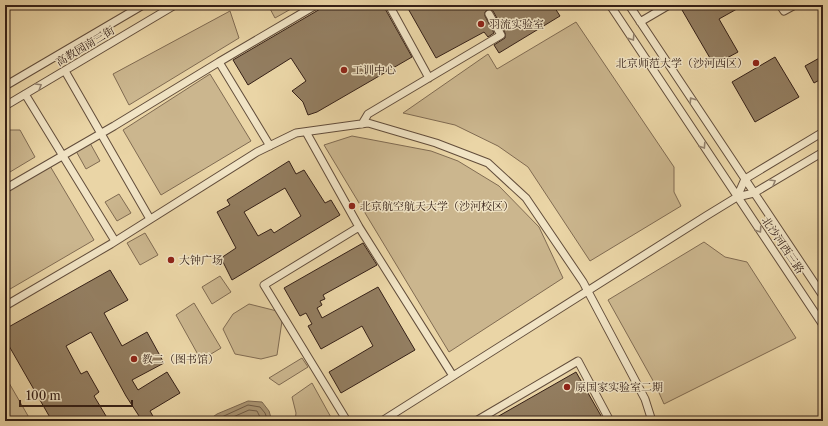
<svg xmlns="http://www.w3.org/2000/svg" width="828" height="426" font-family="'Libre Caslon Text','Noto Serif SC',serif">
<rect width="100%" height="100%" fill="#ead5a6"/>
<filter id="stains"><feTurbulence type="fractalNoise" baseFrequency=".005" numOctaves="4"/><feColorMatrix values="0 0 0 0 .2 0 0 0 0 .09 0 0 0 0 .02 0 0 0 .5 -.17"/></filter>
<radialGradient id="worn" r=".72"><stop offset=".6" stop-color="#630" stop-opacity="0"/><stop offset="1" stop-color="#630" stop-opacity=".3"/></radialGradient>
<path fill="#cbb68e" stroke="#806b52" d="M268,5h30l-23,13z
M230,11l9,27 -110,67 -16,-31z
M576,22l98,145v25l7,14 -91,55 -62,-94 -30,-21 -43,-21 -52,-12 85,-59 9,15z
M210,74l41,67 -90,54 -38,-65z
M6,130h14l15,27 -30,18z
M352,136l79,15 27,10 41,25 40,41 24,51 -114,74 -125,-207z
M90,143l10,18 -14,8 -10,-18z
M50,166l44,74 -89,52v-99z
M119,194l12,19 -14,8 -12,-19z
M145,233l13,22 -18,10 -13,-22z
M704,242l21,15 22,5 49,76 -132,66 -8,-18 -48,-86z
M220,276l11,16 -19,12 -10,-17z
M194,303l27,45 -20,12 -25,-45z
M249,304l28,7 5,10 -5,34 -16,4 -26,-5 -12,-25 10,-15z
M302,358l6,9 -29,18 -10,-7z
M5,376l26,45h-26z
M312,383l21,38h-38l1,-8 -4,-16z"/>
<path fill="#ac9775" stroke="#7c674f" d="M248,401l14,1 7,9 3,10h-65l10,-7z"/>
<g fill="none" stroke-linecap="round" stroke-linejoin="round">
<path stroke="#705c46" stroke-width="1" d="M213,421l35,-16 12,2 5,6 3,8
M224,421l25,-11 8,1 5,10"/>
</g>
<path fill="#937e61" stroke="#352017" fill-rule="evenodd" d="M327,5h56l29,52 -95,55 -9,3 -5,-13 -11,-11 14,-10 -15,-23 -43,27 -15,-25z
M406,5h147l7,11 -61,37 -5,-8 11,-7v-5l-12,-22 -6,-1 -2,2v4l9,17 -6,4 -4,-5 -48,26z
M691,5h53l-25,14 19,33 -24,13 -32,-55z
M823,56v22l-9,5 -9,-17z
M775,57l24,40 -44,25 -23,-40z
M289,161l7,13 8,-4 21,33 6,-3 9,15 -108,65 -11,-22 15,-10 -19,-36 13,-7 -3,-5zM285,188l16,28 -27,17 -3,-4 -13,7 -14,-24z
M363,243l14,22 -54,30 2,4 -5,2 2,4 -5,3 5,10 56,-31 37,63 -74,43 -12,-21 44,-26 -11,-20 -41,23 -13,-23 4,-2 -6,-11 -6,3 -16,-28z
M110,270l18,30 -24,13 18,33 25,-14 17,31 -32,17 6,10 29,-18 13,21 -30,18 4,7 -7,3h-16l8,-5 -13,-20 -35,-64 -25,14 15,28 6,-3 12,21 -5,4 15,25h-57l-47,-82v-10z
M576,372l28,49h-114z"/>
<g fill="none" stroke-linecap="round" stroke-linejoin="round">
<g stroke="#624d3b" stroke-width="9">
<path id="minor" d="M389,5l40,73
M610,5l213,320
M629,5l194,291
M780,5l4,6 11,-6
M640,22l29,-17
M219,62l97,-57
M65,71l85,148
M5,86l138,-81
M25,94l90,147
M5,106l170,-101
M362,124l6,-10 133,-79 -12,-21
M306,132l53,95 94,149
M5,189l109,-63 105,-64 51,84
M737,197l8,-18 78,-47
M5,306l106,-62 146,-92 39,-19 72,-10 68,20 52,20 38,35 57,84 62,117 7,22
M347,421l-83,-136 95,-58
M382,421l324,-205 31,-19 17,-4 69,-41
M476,421l102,-60 32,60"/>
</g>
<use href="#minor" stroke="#f1e4c5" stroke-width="7"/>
</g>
<defs><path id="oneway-chevron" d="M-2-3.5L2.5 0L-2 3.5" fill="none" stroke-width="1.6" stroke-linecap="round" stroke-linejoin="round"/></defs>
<g stroke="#93826e">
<use href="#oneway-chevron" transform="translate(632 38) rotate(57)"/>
<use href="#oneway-chevron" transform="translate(39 86) rotate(-31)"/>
<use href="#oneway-chevron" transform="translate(692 100) rotate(-124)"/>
<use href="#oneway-chevron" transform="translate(703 146) rotate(57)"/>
<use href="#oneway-chevron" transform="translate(773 182) rotate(-30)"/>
<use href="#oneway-chevron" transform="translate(759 230) rotate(56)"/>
</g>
<g fill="#8f2418" stroke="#f1e4c5" stroke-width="1.5">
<circle cx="481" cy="24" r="4"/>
<circle cx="756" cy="63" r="4"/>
<circle cx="344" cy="70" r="4"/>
<circle cx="352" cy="206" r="4"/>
<circle cx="171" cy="260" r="4"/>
<circle cx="134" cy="359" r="4"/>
<circle cx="567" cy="387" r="4"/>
</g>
<g text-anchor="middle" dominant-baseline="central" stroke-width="3" stroke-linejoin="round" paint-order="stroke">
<g font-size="11" fill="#352017" stroke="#f1e4c5" text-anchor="start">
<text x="489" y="24">羽流实验室</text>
<text x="748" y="63" text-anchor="end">北京师范大学（沙河西区）</text>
<text x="352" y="70">工训中心</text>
<text x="360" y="206">北京航空航天大学（沙河校区）</text>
<text x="179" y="260">大钟广场</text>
<text x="142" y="359">教二（图书馆）</text>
<text x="575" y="387">原国家实验室二期</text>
</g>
<g font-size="11" fill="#352017" stroke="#f1e4c5">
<text transform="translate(85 46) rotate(-31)">高教园南三街</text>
<text transform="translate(783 245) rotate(56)">北沙河西三路</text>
</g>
</g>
<rect width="828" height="426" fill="none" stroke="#ead5a6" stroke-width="20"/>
<rect x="6" y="6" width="816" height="414" fill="none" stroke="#352017" stroke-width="2"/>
<rect x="10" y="10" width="808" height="406" fill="none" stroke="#352017"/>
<path d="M20 400v6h112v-6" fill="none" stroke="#352017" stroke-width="2"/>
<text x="26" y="400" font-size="12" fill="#352017" stroke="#f1e4c5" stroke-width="3" paint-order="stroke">100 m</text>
<rect width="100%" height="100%" filter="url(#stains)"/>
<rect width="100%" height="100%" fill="url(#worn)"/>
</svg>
